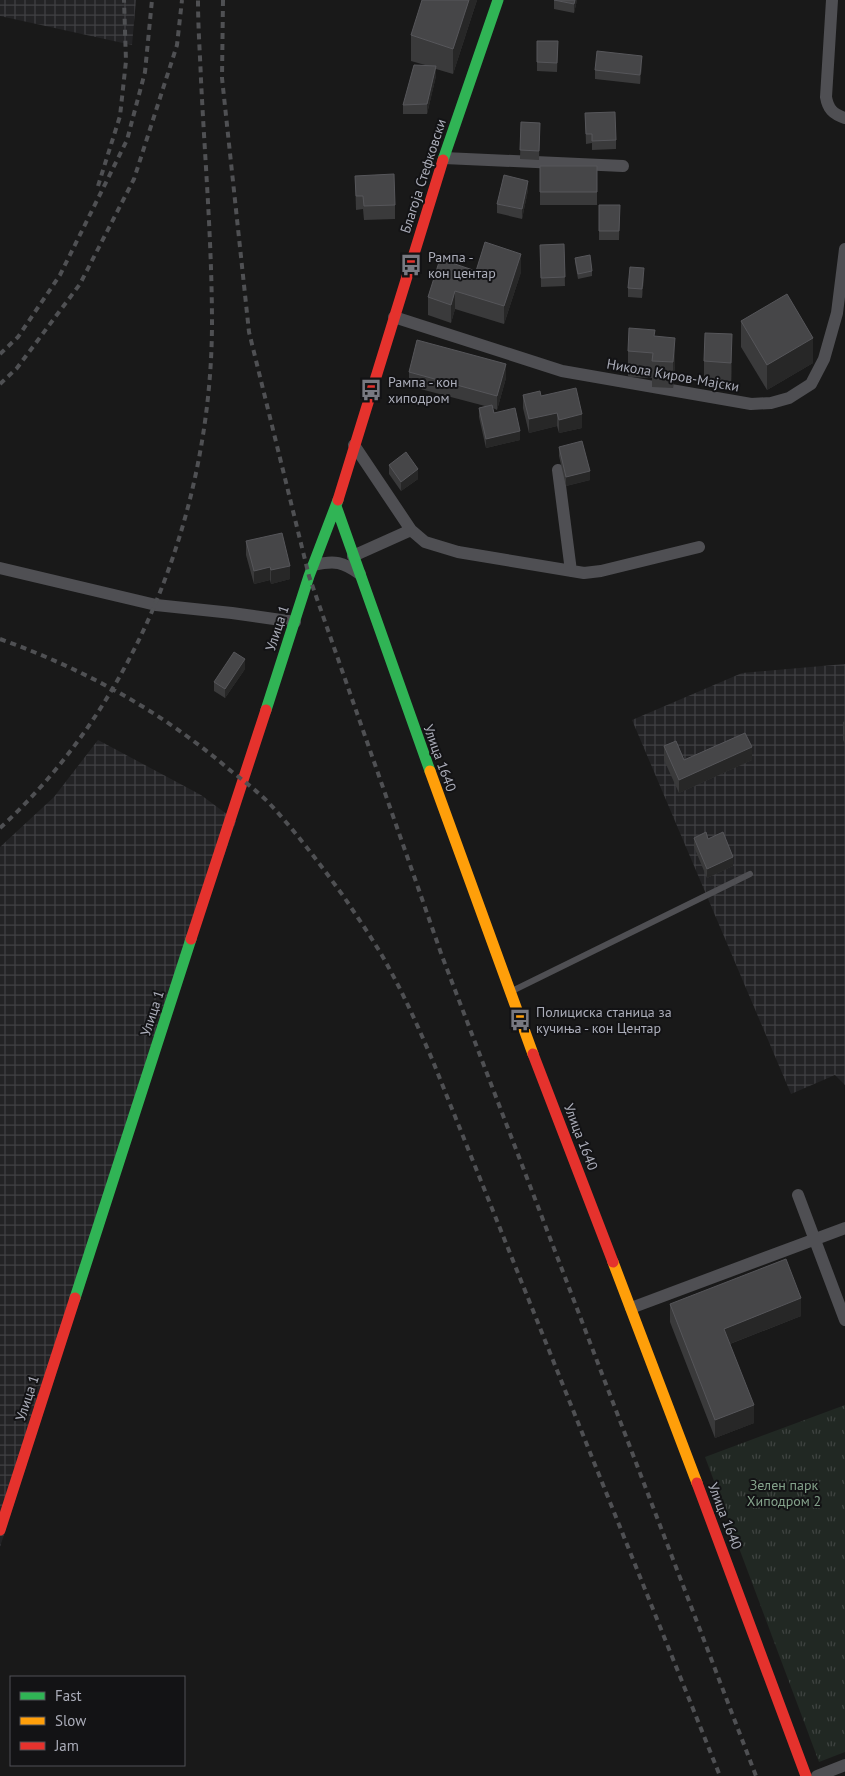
<svg xmlns="http://www.w3.org/2000/svg" width="845" height="1776" font-family="'PT Sans',sans-serif">
<defs>
<pattern id="industrial-grid" width="8" height="8" patternUnits="userSpaceOnUse" patternTransform="scale(1.25)"><rect width="8" height="8" fill="#232325"/><path d="M0 4h8M4 0v8" fill="none" stroke="#404043"/></pattern>
<pattern id="grass-tufts" width="24" height="20" patternUnits="userSpaceOnUse" patternTransform="scale(1.25)"><rect width="24" height="20" fill="#212823"/><path d="M3 7l-1-3M5 7V3M7 7l1-3M15 17l-1-3M17 17v-4M19 17l1-3" fill="none" stroke="#3f4441"/></pattern>
</defs>
<rect width="100%" height="100%" fill="#191919"/>
<path fill="url(#industrial-grid)" d="M0,0h136l-4,45 -132,-29z
M845,664v421l-10,-10 -44,19 -159,-374 110,-47z
M98,740l103,55 35,26 -29,83 -207,643v-700l54,-50z"/>
<path fill="url(#grass-tufts)" d="M845,1405v347l-26,10 -114,-305z"/>
<g fill="none" stroke-linecap="round" stroke-linejoin="round">
<path stroke="#4f4f53" stroke-width="6" d="M510,992l240,-118"/>
<path stroke="#4f4f53" stroke-width="12" d="M832,0l-6,97c2,12 7,17 19,21
M444,158l179,8
M394,317l168,54 189,33 20,-1 18,-5 22,-14 13,-25 13,-46 8,-64
M354,445l57,85 14,12 33,10 126,21 17,-2 98,-24
M558,470l13,101
M353,556l58,-26
M314,565c21,-5 29,-3 46,9
M0,568l156,37 76,8 63,9
M798,1195l47,125
M631,1308l214,-80
M817,1776l28,-11"/>
<path stroke="#30b455" stroke-width="11" d="M443,160l55,-160
M336,506l94,265
M266,710l43,-134 29,-76
M75,1298l116,-359"/>
<path stroke="#ff9f0a" stroke-width="11" d="M430,771l103,283
M613,1262l84,221"/>
<path stroke="#e5322d" stroke-width="11" d="M338,500l105,-340
M191,939l75,-229
M533,1054l80,208
M697,1483l109,293
M0,1530l75,-232"/>
<path stroke="#4f5053" stroke-width="4" stroke-dasharray="6 5" stroke-linecap="butt" d="M223,0l-1,78 27,254 60,244 133,380 314,820
M98,186l22,-70 6,-55 -2,-61
M0,354l18,-17 42,-62 67,-135 18,-68 7,-72
M0,384l17,-16 63,-84 54,-105 43,-134 5,-45
M0,639c86,31 161,72 231,132 13,10 26,20 38,32 27,29 51,61 75,94 16,24 33,48 46,73 16,29 29,59 42,89l288,717
M0,828c138,-126 211,-318 212,-503 0,-81 -7,-164 -11,-245 -1,-27 -3,-53 -3,-80"/>
</g>
<path fill="#3a3a3b" d="M477,0l-24,74 -17,-5v7l-9,38h-24v-9l22,-40 -14,-4v-26z
M554,0h23l-3,13 -20,-4z
M537,41h21l-1,31 -20,-1z
M642,65l-2,19 -45,-5v-9z
M585,113l31,27v9l-24,1v-7l-6,1z
M521,122l19,1 -1,37 -19,-1z
M540,166h57v39h-57z
M355,176l40,29v14l-31,1 -1,-11 -7,1z
M528,190l-6,29 -25,-6v-9z
M599,205h21l-1,35h-20z
M564,244l1,42 -24,1 -1,-42z
M575,258l17,13v5l-14,3 -3,-17z
M476,271l45,1 -17,52 -49,-15 -4,14 -23,-8v-18z
M644,277l-2,21 -14,-1v-9z
M741,321l72,42 -46,27 -26,-43z
M655,336l20,28 -2,24 -21,-1v-9l-24,-1v-26z
M732,360l-1,28 -27,-1v-26z
M409,372l97,6 -9,32 -4,-2 1,5 26,27 -34,8 -7,-31v-9l6,-2 -76,-20z
M523,395l18,1 41,32 -23,5 -2,-7 -28,7 -6,-25z
M559,447l31,33 -24,6 -7,-30z
M389,465l29,14 -17,12 -12,-17z
M246,541l44,38 -19,5 -1,-4 -16,4 -8,-29z
M245,669l-20,29 -11,-7v-9z
M845,721v23l-2,-4v-18z
M664,746l20,14h68l-73,33 -15,-33z
M694,838l14,1 25,27 -26,12 -13,-31z
M670,1304l131,12 -71,28 24,79 -39,15 -45,-116z"/>
<path fill="#272727" d="M469,0h8l-24,74v-25z
M575,0h2l-3,13v-9z
M642,56v9l-2,19v-9z
M436,66v10l-9,38v-10z
M528,181v9l-6,29v-10z
M521,254v18l-17,52v-18z
M644,268v9l-2,21v-9z
M455,291v18l-4,14v-18z
M732,334v26l-1,28v-25z
M675,338v26l-2,24v-26z
M813,338v25l-46,27v-25z
M506,364v14l-9,32v-14z
M557,413v13l-28,7v-14z
M582,414v14l-23,5v-13z
M520,431v9l-34,8v-9z
M418,469v10l-17,12v-9z
M590,471v9l-24,6v-9z
M290,566v13l-19,5v-14z
M270,567v13l-16,4v-13z
M245,659v10l-20,29v-9z
M752,747v13l-73,33v-13z
M733,857v9l-26,12v-9z
M801,1298v18l-77,30v-17z
M754,1405v18l-39,15v-18z"/>
<path fill="#464648" stroke="#56565a" d="M422,0h47l-16,49 -42,-14z
M554,0h21l-1,4z
M537,41h21l-1,22 -20,-1z
M597,51l45,5 -2,19 -45,-5z
M414,65l22,1 -9,38 -24,1z
M615,112l1,28 -24,1v-7h-6l-1,-21z
M521,122l19,1 -1,28 -19,-1z
M540,166h57v26h-57z
M394,174l1,31 -31,1 -1,-10h-7l-1,-20z
M504,175l24,6 -6,28 -25,-5z
M599,205h21l-1,26h-20z
M485,242l36,12 -17,52 -49,-15 -4,14 -23,-8 12,-38 36,12z
M564,244l1,33 -24,1 -1,-33z
M590,255l2,16 -14,3 -3,-16z
M630,267l14,1 -2,21 -14,-1z
M787,294l26,44 -46,27 -26,-44z
M629,328l26,2 -1,6 21,2 -2,24 -21,-1 1,-8 -25,-2z
M705,333l27,1 -1,29 -27,-2z
M417,340l89,24 -9,32 -88,-24z
M576,388l6,26 -23,6 -2,-7 -28,6 -6,-24 17,-4 1,5z
M492,405l2,8 21,-5 5,23 -34,8 -7,-31z
M582,441l8,30 -24,6 -7,-30z
M406,452l12,17 -17,13 -12,-17z
M282,533l8,33 -19,4 -1,-3 -16,4 -8,-30z
M234,652l11,7 -20,30 -11,-7z
M745,733l7,14 -73,33 -15,-34 12,-5 8,19z
M706,832l2,7 15,-7 10,25 -26,12 -13,-31z
M786,1259l15,39 -77,31 30,76 -39,15 -45,-116z"/>
<defs>
<g id="bus-bare" transform="scale(1.725)"><path d="M-5-6H5V4H4V6H2V4H-2V6H-4V4H-5ZM-3.5-4V0h7V-4ZM-3.5 1.2v1.5H-2V1.2ZM2 1.2v1.5H3.5V1.2Z" fill="#787981" stroke="#131315" stroke-width="2.5" paint-order="stroke"/></g>
</defs>
<g fill-rule="evenodd">
<use href="#bus-bare" x="411" y="265"/>
<use href="#bus-bare" x="371" y="390"/>
<use href="#bus-bare" x="520" y="1020"/>
</g>
<g text-anchor="middle" dominant-baseline="central" stroke-width="4" stroke-linejoin="round" paint-order="stroke">
<g font-size="14" fill="#abadb9" stroke="#131315">
<text transform="translate(423 176) rotate(-72)">Благоја Стефковски</text>
<text transform="translate(673 375) rotate(10)">Никола Киров-Мајски</text>
<text transform="translate(277 628) rotate(-72)">Улица 1</text>
<text transform="translate(440 758) rotate(70)">Улица 1640</text>
<text transform="translate(152 1013) rotate(-72)">Улица 1</text>
<text transform="translate(581 1137) rotate(69)">Улица 1640</text>
<text transform="translate(27 1398) rotate(-72)">Улица 1</text>
<text transform="translate(725 1516) rotate(69)">Улица 1640</text>
</g>
<g font-size="14" fill="#abadb9" stroke="#131315" text-anchor="start">
<text x="428" y="257">Рампа -<tspan x="428" dy="16">кон центар</tspan></text>
<text x="388" y="382">Рампа - кон<tspan x="388" dy="16">хиподром</tspan></text>
<text x="536" y="1012">Полициска станица за<tspan x="536" dy="16">кучиња - кон Центар</tspan></text>
</g>
<g font-size="14" fill="#84a28b" stroke="#131315">
<text x="784" y="1485">Зелен парк<tspan x="784" dy="16">Хиподром 2</tspan></text>
</g>
</g>
<rect x="10" y="1676" width="175" height="90" fill="#131315" stroke="#505157"/>
<rect x="20" y="1692" width="25" height="8" fill="#30b455" stroke="#505157"/>
<text x="55" y="1701" font-size="15" fill="#abadb9">Fast</text>
<rect x="20" y="1717" width="25" height="8" fill="#ff9f0a" stroke="#505157"/>
<text x="55" y="1726" font-size="15" fill="#abadb9">Slow</text>
<rect x="20" y="1742" width="25" height="8" fill="#e5322d" stroke="#505157"/>
<text x="55" y="1751" font-size="15" fill="#abadb9">Jam</text>
</svg>
